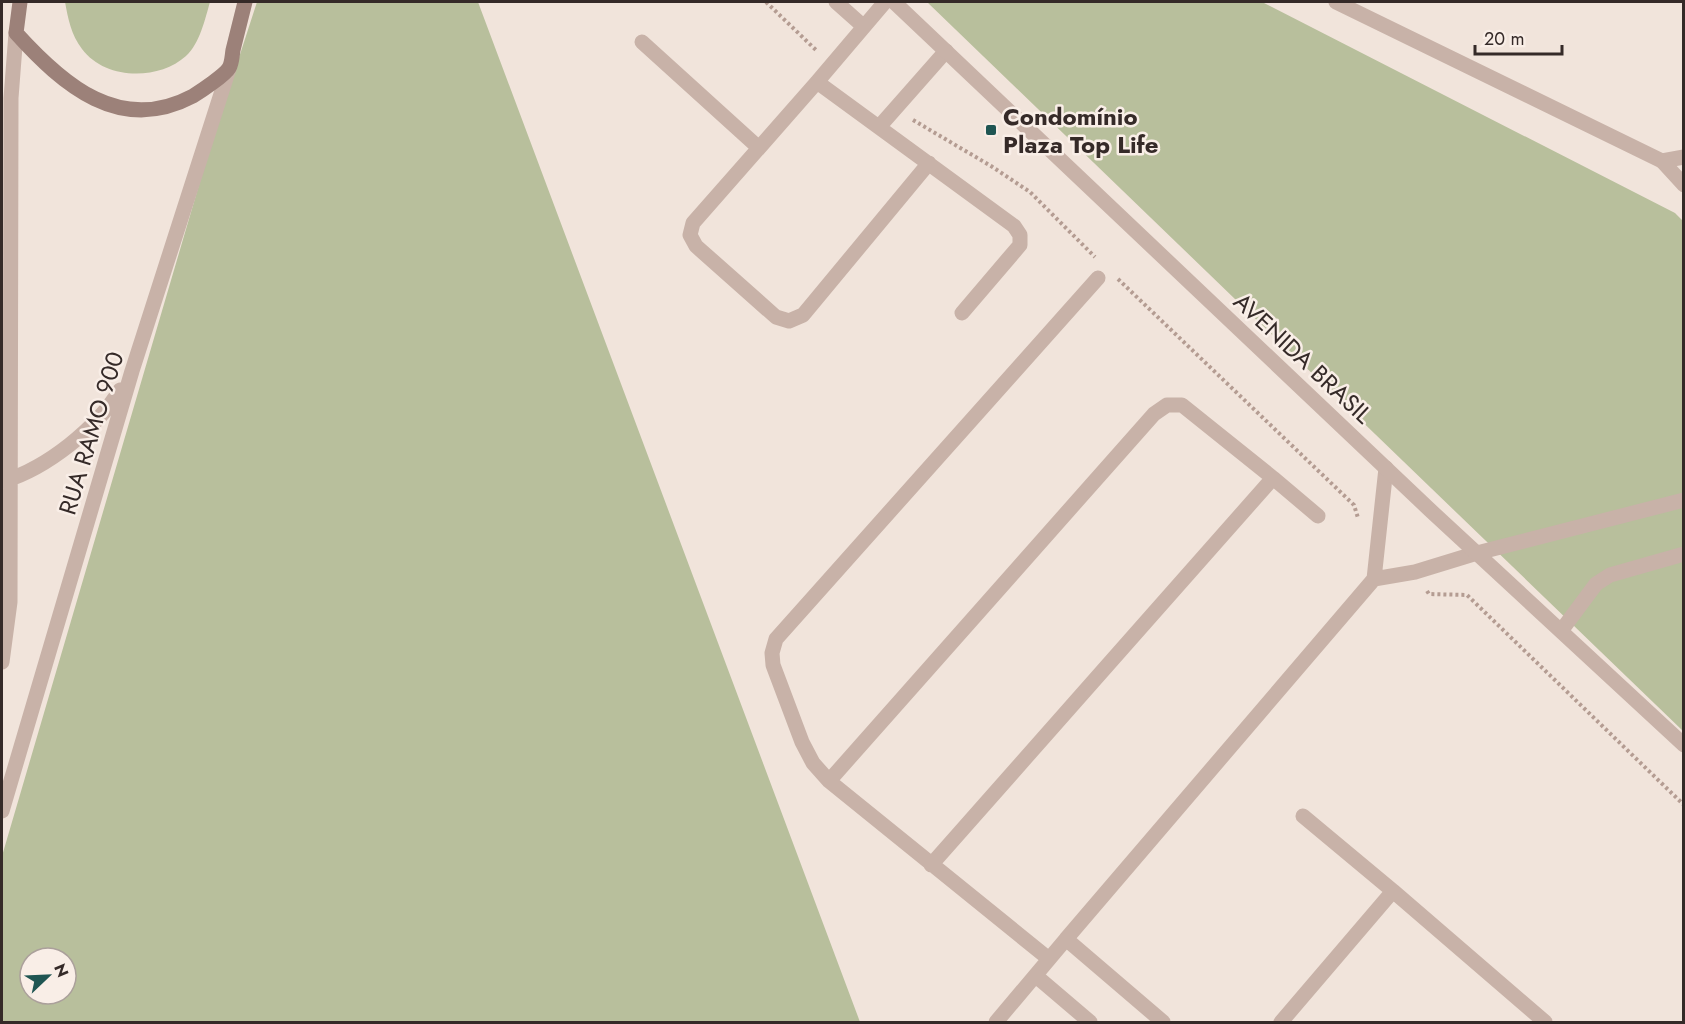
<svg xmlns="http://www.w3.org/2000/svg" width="1685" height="1024" font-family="Jost,sans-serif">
<rect width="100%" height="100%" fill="#f1e4db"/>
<path fill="#b8bf9c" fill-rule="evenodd" d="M65,2h145c-5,17 -10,41 -24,54 -28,25 -81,24 -104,-7 -11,-14 -14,-31 -17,-47z
M257,2h221l382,1020h-858v-166l209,-712zM30,958h36v36h-36z
M927,2h335l413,211 9,9 -1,509z"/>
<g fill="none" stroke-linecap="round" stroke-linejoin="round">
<path stroke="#b49c92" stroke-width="4" stroke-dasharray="3 3" stroke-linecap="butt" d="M766,2l51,49
M913,120l78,46 39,26 65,65
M1118,279l236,226 4,13
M1427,591l2,3 38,1 217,210"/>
<path stroke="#c8b2a8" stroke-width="15" d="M836,2l27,24
M885,2l-68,80 -124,141 -3,12 6,11 80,71 13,4 14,-6 126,-152
M642,42l117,106
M817,82l197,144 6,9v10l-58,68
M879,127l67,-76"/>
<path stroke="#c8b2a8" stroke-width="15" d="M1662,161l22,-4
M4,481c43,-13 93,-53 116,-91
M1374,579l41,-7 62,-19
M2,662l8,-60 1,-504 5,-65
M829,781l325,-367 13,-9h15l91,73 45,38
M2,811l130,-440 97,-302
M1303,816l90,75
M931,865l342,-387
M1049,959l-220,-178 -16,-18 -11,-21 -29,-77 -1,-12 4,-14 322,-361
M1036,976l54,46
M996,1022l70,-83
M1163,1022l-97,-83 308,-360 12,-111
M1281,1022l112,-131 152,131"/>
<path stroke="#c8b2a8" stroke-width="15" d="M894,2l536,508 254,235
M1336,2l326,159 22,24
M1477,553l207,-53
M1561,631l35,-47 14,-9 74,-21"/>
<path stroke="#9c8179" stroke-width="15" d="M20,2l-4,31c47,52 104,102 177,63 8,-5 32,-21 36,-28 3,-5 3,-12 4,-18 4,-16 8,-32 12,-48"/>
</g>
<rect fill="#1f5552" stroke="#f9eee7" stroke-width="2" x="985" y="124" width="12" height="12" rx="3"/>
<g text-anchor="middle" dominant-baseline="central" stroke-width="5" stroke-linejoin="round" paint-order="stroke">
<g font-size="24" font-weight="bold" fill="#352a28" stroke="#f9eee7" text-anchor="start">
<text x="1003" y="116">Condomínio<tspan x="1003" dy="28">Plaza Top Life</tspan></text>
</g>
<g font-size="24" fill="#352a28" stroke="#f9eee7">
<text transform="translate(1303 358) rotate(43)">AVENIDA BRASIL</text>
<text transform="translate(91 433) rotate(-73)">RUA RAMO 900</text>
</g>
</g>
<rect width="1685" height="1024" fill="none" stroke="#352a28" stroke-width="6"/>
<g transform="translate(48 976) rotate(67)"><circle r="28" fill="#f9eee7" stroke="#aba09b" stroke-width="1.5"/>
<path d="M0-4.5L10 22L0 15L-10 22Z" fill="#1f5552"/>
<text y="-9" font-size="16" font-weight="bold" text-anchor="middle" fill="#352a28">N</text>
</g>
<path d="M1475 45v9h87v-9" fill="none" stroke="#352a28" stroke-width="3"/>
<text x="1484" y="45" font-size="18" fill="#352a28" stroke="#f9eee7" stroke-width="4.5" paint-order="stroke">20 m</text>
</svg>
